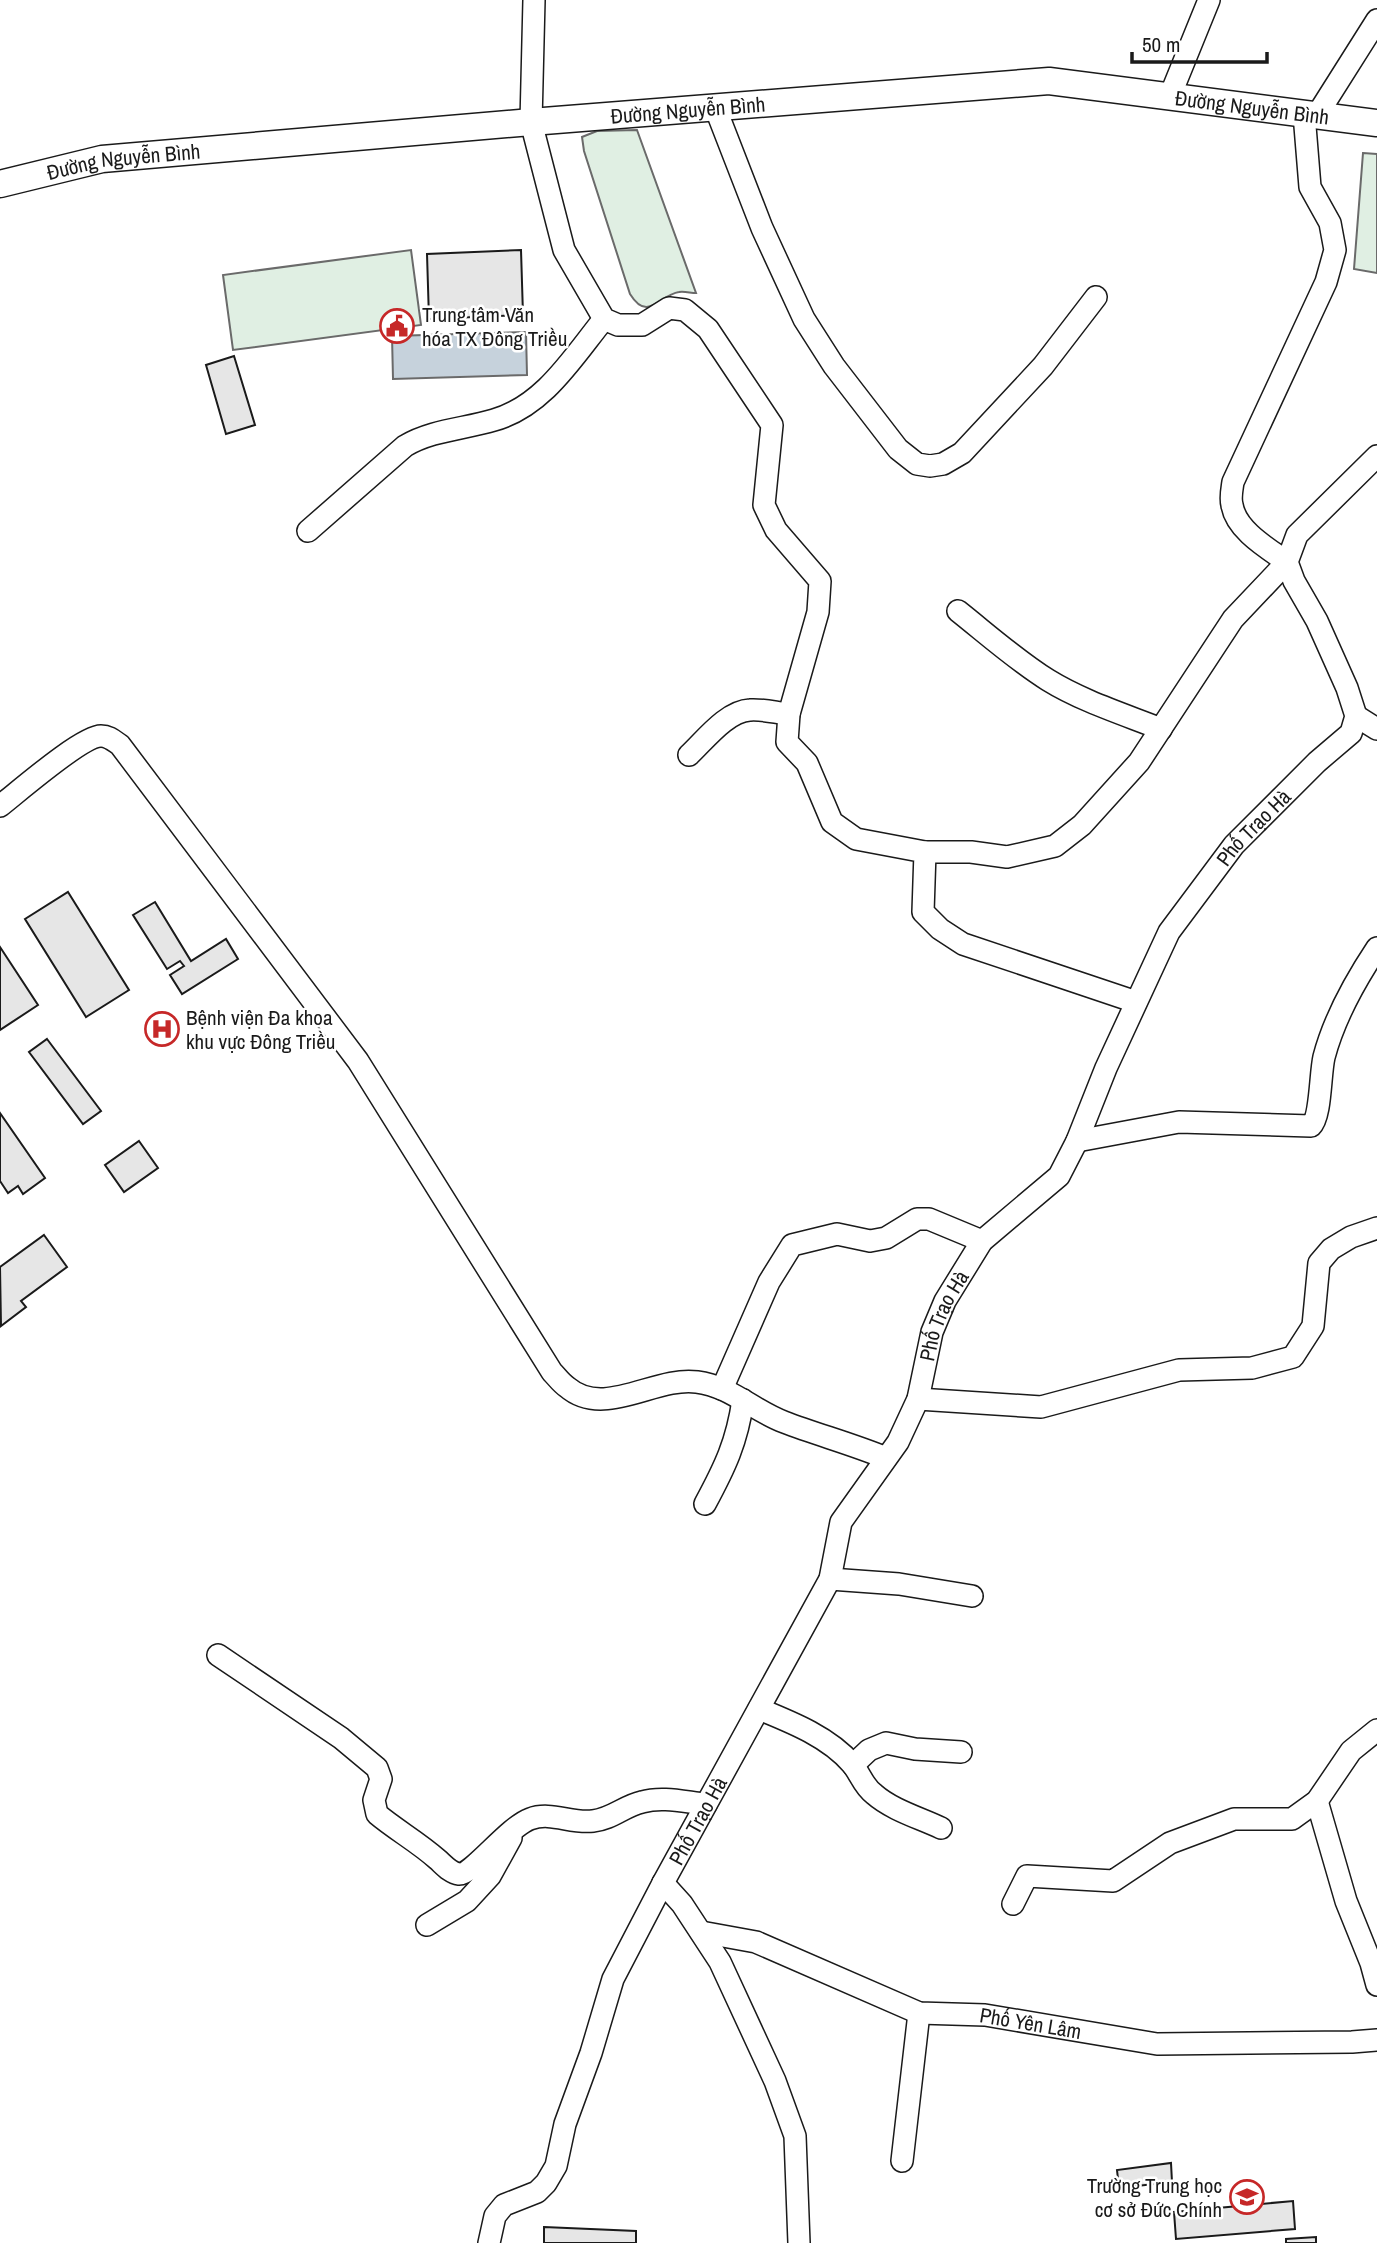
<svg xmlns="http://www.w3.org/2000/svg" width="1377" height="2243" font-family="'Archivo Narrow',sans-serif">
<rect width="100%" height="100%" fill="#fff"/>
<path fill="#e0efe3" stroke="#6a6a6a" stroke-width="2" d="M637,130l59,163c-5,0 -12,-2 -17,-1 -20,3 -31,31 -49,2l-46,-143 -2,-14 15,-6z
M1363,153l14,1v119l-23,-4z
M411,250l10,75 -188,25 -10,-75z"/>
<path fill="#c6d2dc" stroke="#6a6a6a" stroke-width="2" d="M526,332l1,43 -134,4 -1,-43z"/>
<path fill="#e6e6e6" stroke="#1a1a1a" stroke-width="2" d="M521,250l2,65 -94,4 -2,-65z
M234,356l21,69 -29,9 -20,-69z
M68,892l61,98 -43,27 -61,-98z
M155,902l36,59 35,-22 12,20 -56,35 -12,-19 14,-9 -4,-5 -13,8 -34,-54z
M0,947l38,58 -38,25z
M47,1039l54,72 -18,13 -54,-72z
M0,1113l45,65 -22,16 -5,-8 -10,7 -8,-12z
M139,1141l19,27 -34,24 -19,-27z
M44,1235l23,32 -46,34 5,6 -25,19 -1,-59z
M1171,2163l1,19 -53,6 -2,-18z
M1293,2201l2,28 -119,10 -2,-27z
M544,2227l92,4v12h-92z
M1316,2237v6h-30v-4z"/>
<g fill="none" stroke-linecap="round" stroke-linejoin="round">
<g stroke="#1a1a1a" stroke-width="24">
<g id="minor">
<path d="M534,0l-3,122 33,128 40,69 14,6h24l27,-17 16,2 23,19 64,96 -8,80 12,25 44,51 -2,31 -29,102 -2,28 20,21 25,59 24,17 69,13 -2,60 17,17 23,15 173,58"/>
<path d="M1170,96l39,-96"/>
<path d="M715,107l47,121 42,91 30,47 64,83 19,15 13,2 13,-2 19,-11 81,-87 53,-69"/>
<path d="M1317,115l60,-95"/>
<path d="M308,531l97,-85c27,-16 59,-17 89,-26 50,-14 79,-63 110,-101"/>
<path d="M958,611c29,23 58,49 90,69 34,21 75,34 113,49"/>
<path d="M1356,716l21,13"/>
<path d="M689,755c16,-15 38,-44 61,-45 13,-1 27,3 39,4"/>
<path d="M0,806c18,-14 82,-70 101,-70 8,0 13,5 19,9l238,316 194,311c5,5 9,11 15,15 37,32 88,-11 130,-5 33,4 57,29 87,40 34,13 68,22 102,36"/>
<path d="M925,852h46l36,5 48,-11 27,-21 57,-63 94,-143 54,-57c-20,-14 -51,-32 -55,-57 -2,-7 0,-16 1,-23l93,-200 9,-32 -5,-27 -20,-36 -6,-73"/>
<path d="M1077,1141l102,-19 132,4c10,-9 9,-52 13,-69 10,-38 31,-76 53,-109"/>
<path d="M722,1389l47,-107 23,-37 45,-11 33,7 16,-3 31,-19h12l53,22"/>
<path d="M918,1399l123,8 138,-37 73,-2 41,-11 20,-31 6,-63 12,-14 20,-12 26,-9"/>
<path d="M705,1504c20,-37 32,-62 38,-104"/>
<path d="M830,1579l69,5 73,12"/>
<path d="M218,1655l123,83 36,30 4,11 -7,21 3,14c19,16 41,28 60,45 6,5 13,14 22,15 13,1 49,-47 71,-55 21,-8 41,5 63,2 19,-2 31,-15 49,-19 20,-6 43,0 64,2"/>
<path d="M759,1709c32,13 70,28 93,55 8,9 11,22 22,30 18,16 46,24 67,34"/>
<path d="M853,1765l16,-15 17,-7 29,6 46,3"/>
<path d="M1317,1801l29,100 25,62 6,22"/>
<path d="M663,1883l19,21 38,58 55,119 20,55 4,107"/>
<path d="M1013,1904l14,-28 86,5 57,-38 64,-24h58l25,-18 34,-50 26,-21"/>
<path d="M427,1925l40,-24 23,-25 21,-38"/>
<path id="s1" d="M701,1932l55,10 163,71 66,2 172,29 195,-2 25,-2"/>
<path d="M902,2161l17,-148"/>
<path id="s2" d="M489,2243l6,-27 9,-11 33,-13 9,-9 10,-17 9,-42 26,-71 22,-74 50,-96 167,-304 11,-57 57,-80 20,-43 14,-67 13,-31 37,-60 77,-65 18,-35 29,-73 63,-136 65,-87 83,-83 34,-29 5,-17 -9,-28 -30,-67 -23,-40 -7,-19 10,-27 80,-79"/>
</g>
</g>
<g stroke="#1a1a1a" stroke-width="29">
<g id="major">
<path id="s3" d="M0,184l102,-25 429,-37 518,-41 328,42"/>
</g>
</g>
<use href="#minor" stroke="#fff" stroke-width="21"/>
<use href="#major" stroke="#fff" stroke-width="26"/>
</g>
<defs>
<g id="civic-ring" transform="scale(1.75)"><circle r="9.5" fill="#fff" stroke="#c62828" stroke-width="1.5"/><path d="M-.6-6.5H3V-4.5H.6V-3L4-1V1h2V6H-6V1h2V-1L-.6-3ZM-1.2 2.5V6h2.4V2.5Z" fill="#c62828"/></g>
<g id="hospital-ring" transform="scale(1.75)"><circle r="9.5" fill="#fff" stroke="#c62828" stroke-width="1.5"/><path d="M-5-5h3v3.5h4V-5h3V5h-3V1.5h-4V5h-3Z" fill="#c62828"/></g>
<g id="school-ring" transform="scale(1.75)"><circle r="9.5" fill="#fff" stroke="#c62828" stroke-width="1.5"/><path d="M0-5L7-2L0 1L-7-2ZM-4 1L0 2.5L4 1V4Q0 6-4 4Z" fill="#c62828"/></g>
</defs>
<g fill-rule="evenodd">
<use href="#civic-ring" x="397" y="326"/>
<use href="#hospital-ring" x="162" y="1029"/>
<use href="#school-ring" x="1247" y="2197"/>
</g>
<g text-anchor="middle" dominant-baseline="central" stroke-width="5" stroke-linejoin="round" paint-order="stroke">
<g font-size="21" fill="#1a1a1a" stroke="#fff">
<text stroke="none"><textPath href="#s3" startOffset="1260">Đường Nguyễn Bình</textPath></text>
<text stroke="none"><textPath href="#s3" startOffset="693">Đường Nguyễn Bình</textPath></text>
<text stroke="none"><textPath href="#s3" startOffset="126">Đường Nguyễn Bình</textPath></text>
<text stroke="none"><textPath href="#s2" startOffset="1640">Phố Trạo Hà</textPath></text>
<text stroke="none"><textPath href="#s2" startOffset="1052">Phố Trạo Hà</textPath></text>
<text stroke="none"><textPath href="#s2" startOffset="485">Phố Trạo Hà</textPath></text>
<text stroke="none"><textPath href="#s1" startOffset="346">Phố Yên Lâm</textPath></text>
</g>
<g font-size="21" fill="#1a1a1a" stroke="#fff" text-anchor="start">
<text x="422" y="314">Trung tâm Văn<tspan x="422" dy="24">hóa TX Đông Triều</tspan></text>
<text x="186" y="1017">Bệnh viện Đa khoa<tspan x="186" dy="24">khu vực Đông Triều</tspan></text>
<text x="1222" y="2185" text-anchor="end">Trường Trung học<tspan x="1222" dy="24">cơ sở Đức Chính</tspan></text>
</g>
</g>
<path d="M1132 52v10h135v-10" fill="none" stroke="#1a1a1a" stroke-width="3.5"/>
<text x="1142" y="52" font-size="21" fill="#1a1a1a" stroke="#ffffff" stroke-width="5" paint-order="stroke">50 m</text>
</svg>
